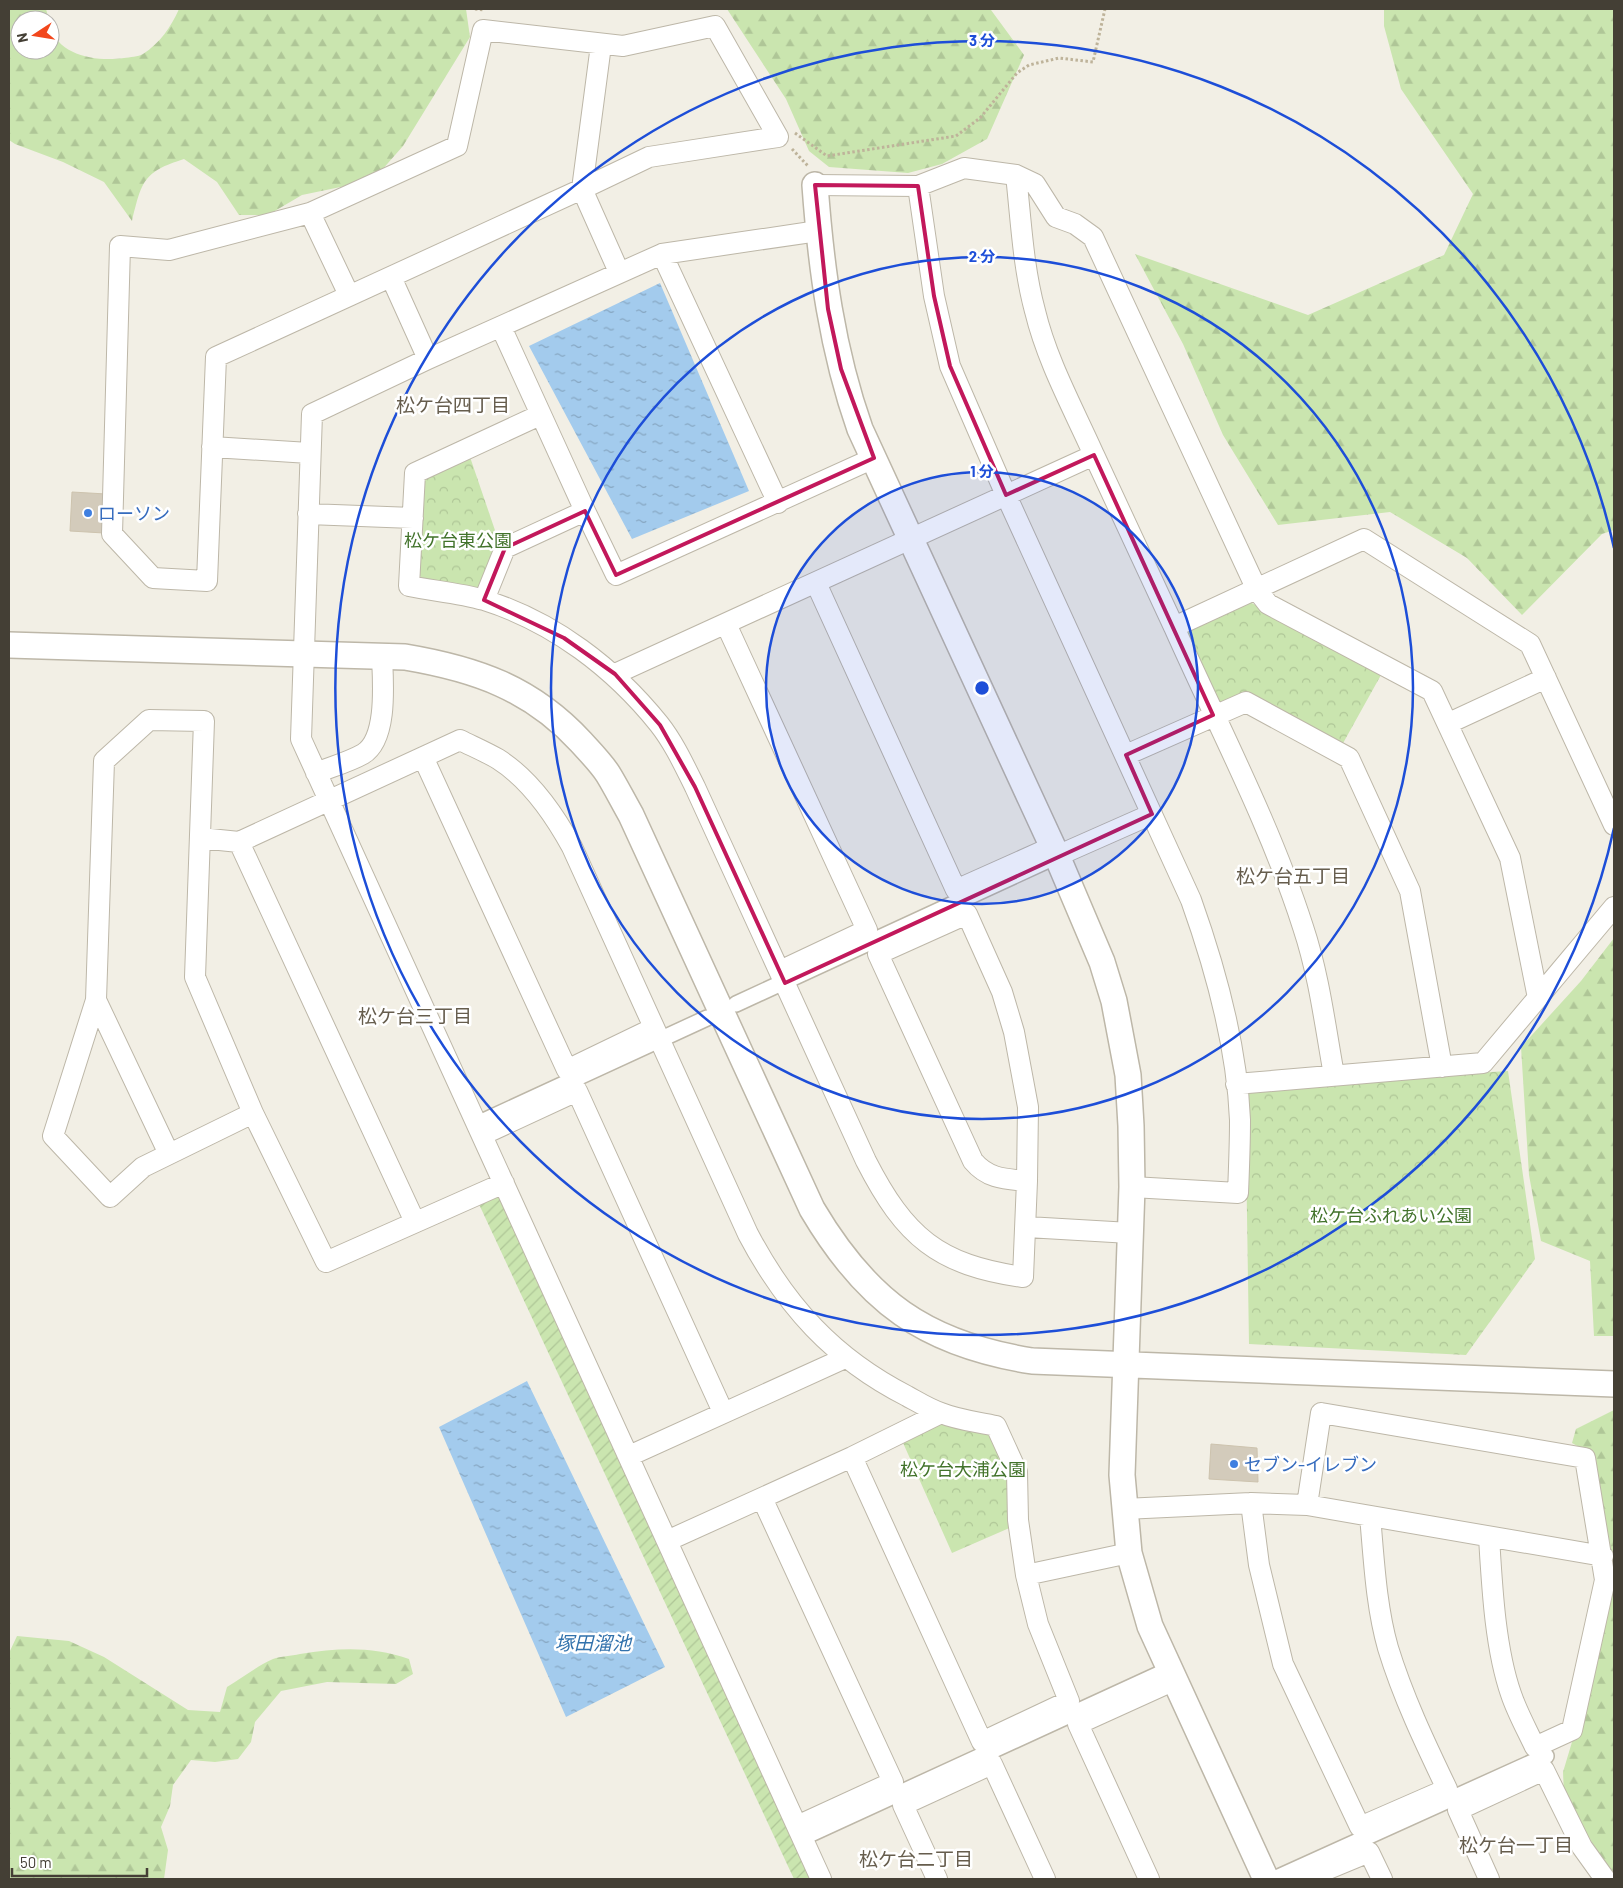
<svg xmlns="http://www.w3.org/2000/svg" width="1623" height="1888" font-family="Barlow,'Noto Sans JP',sans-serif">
<defs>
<pattern id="forest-firs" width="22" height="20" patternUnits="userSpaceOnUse" patternTransform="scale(1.25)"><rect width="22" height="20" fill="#cae5af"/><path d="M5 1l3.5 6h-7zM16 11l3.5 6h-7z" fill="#afc697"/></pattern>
<pattern id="park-crowns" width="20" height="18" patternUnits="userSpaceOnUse" patternTransform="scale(1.25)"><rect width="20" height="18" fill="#cae5af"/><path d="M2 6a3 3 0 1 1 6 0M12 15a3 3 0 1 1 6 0" fill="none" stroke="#afc697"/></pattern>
<pattern id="garden-furrows" width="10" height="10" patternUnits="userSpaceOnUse" patternTransform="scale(1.25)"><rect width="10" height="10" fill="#cae5af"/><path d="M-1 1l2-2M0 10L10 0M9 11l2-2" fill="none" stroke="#afc697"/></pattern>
<pattern id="water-ripples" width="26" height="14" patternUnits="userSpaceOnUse" patternTransform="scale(1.25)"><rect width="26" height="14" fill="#a3cbed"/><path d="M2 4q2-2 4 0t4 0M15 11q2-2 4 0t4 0" fill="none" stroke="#86a6c1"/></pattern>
</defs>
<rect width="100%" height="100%" fill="#f2efe5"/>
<path fill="url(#forest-firs)" d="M9,9h37l3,11h-29v30h30v-25c7,31 47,37 74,33 6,-1 14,-1 19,-4 17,-11 28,-27 36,-45h287l4,28 -67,109 -22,25 -26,13 -53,11 -34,20h-29l-22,-33 -33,-23c-41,13 -42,22 -52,62l-28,-39 -41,-20 -48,-18 -6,-4z
M727,9h257l7,1 33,45 -37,84 -45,25 -34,9 -79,-6 -20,-16 -23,-52z
M1384,9h230v521l-12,4 -80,81 -55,-57 -77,-46 -112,13 -55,-90 -40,-91 -48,-90 173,61 136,-60 29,-61 -72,-105 -17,-63z
M1614,938v398h-20l-4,-75 -49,-20 -12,-66 -8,-128 60,-66z
M1614,1410v152l-28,-111 -14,-8 4,-14z
M1614,1588v291l-50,-83 -1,-24 33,-110z
M17,1636l52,5 35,16 84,53 32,2 7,-25c15,-9 30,-21 46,-28 8,-3 18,-3 27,-5 39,-6 71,-8 109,5l4,15 -17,10 -69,-2 -46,9 -26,31 -4,20 -13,17 -23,3 -24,-2 -18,25 -3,21 -9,21 7,23 -4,29h-155v-226z"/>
<path fill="url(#park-crowns)" d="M470,457l29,85 -18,44 -9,3 -49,-8 -4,-7 3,-90 7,-8z
M1248,601l133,74 -39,70 -96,-51 -30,12 -35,-76z
M1508,1071l27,188 -69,96 -217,-11 -4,-257z
M941,1416l53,13 19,44 1,53 -62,27 -52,-117z"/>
<path fill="url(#garden-furrows)" d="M499,1191l317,688h-22l-317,-679z"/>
<path fill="url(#water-ripples)" d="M660,283l89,208 -117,48 -103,-193z
M527,1381l138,286 -99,50 -127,-290z"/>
<path fill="#d3cbbb" stroke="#cdc3ae" d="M72,492l34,2 -2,39 -34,-2z
M1211,1444l46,4 1,34 -49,-3z"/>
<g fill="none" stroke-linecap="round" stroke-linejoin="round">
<g stroke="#bdb7a8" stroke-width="18">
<path id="pedestrian" d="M736,1004l321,-148
M477,1124l230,-106
M802,1838l368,-169
M1274,1879l272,-123"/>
</g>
<g stroke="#bdb7a8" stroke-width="22">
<path id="minor" d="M1016,175c5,45 7,92 19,136 12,50 38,97 59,144
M815,185l103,1 46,-18 52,7 19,9 21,33 19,7 18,13 164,353 11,14 164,87 78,167 28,140
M918,186l16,110 16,70 56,129 185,405c25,70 46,146 49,220 0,25 -1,49 -2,73l-106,-6
M582,189l67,-32 129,-20 -63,-111 -92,20 -140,-16 -26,116 -147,67 -141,37 -49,-4 -8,288 41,44 54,3 9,-224 366,-168 37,83
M582,189l19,-144
M310,213l39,82
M818,231l-156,23 -234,105 -116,55 -11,325 520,1140
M662,254l116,249
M391,277l37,82
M501,327l84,184 31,64 258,-117
M540,415l-125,58 -6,113c25,5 51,7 75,14 70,22 130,68 175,124 15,19 25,41 36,63l171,374c39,76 72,104 157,116l4,-96
M212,447l97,6
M308,514l105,4
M816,583l140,307 96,-43
M484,600l21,-52 80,-37
M726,624l141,306 -87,41
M615,674l479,-219 80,172
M1449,723l97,-45
M1126,755l120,-53 103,56 61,133 32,176
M423,757l144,313 87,-42
M316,773c15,-6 33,-11 47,-19 25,-15 20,-72 19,-98
M200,838l39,4 221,-102c12,6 26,12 38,19 33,21 56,55 74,88l176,387c38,72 85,124 159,162 11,6 22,13 34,17 17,7 37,9 55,13l21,46 1,48 8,55 12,49 31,77 -87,41 -130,-285
M239,842l176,380
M1057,856l95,-42
M967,914l35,78 12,40 14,75 -1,74c-22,-2 -39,-2 -54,-20l-95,-207z
M96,1000l73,154
M1334,1075c-9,-50 -15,-100 -31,-148 -33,-103 -85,-201 -129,-300l190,-88 166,105 84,181
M1236,1084l247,-21 131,-156
M253,1113l-110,54 -33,30 -57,-61 43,-136 8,-239 45,-41 55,1 -9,256 58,136 73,149 178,-79
M482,1135l95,-44 146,321
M1027,1227l103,6
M629,1456l216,-98
M762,1498l131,284 -96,44
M1251,1503l8,62 24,99 77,163 87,-38c-22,-46 -44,-92 -59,-141 -12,-42 -14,-88 -18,-132
M1307,1505l14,-92 264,45 20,122 -33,150 -37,17c-8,-17 -18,-35 -24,-53 -16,-46 -19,-108 -22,-157
M1124,1509l127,-6 56,2 296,51
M667,1541l185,-84 89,-44
M1026,1575l103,-22
M937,1879l-34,-74 89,-41 53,115
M1149,1879l-71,-155 97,-44
M1304,1879l65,-27 13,27
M1489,1879l-31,-69 86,-40 38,77 23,32"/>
</g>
<g stroke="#bdb7a8" stroke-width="28">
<path id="tertiary" d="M815,185c6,83 17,165 45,244l197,427 45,106 12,39 14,74 3,51 1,61 -10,288 7,78 21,73 116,253
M9,645l396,12c71,12 126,31 176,85 9,10 20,21 27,32 8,13 15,27 23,41l181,394c55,93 113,135 220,152l582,23"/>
</g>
<path stroke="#beb39a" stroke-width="3" stroke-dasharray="2.5 2.5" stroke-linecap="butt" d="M475,9l9,1
M795,133l32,23 129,-20 24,-18 37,-45 12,-8 30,-7 34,4 12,-53
M792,149l16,17"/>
<use href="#pedestrian" stroke="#fff" stroke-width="15"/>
<use href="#minor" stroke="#fff" stroke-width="20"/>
<use href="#tertiary" stroke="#fff" stroke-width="25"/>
</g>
<path fill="none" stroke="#c2185b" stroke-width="4" stroke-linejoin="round" d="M815,185l103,1 16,110 16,70 56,129 88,-40 119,260 -87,40 26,59 -367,169 -90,-196 -35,-62 -45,-51 -51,-36 -80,-38 21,-52 80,-37 31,64 258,-117 -33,-89 -13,-60z"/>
<circle cx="982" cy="688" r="216" fill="#1d4ed8" fill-opacity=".12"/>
<g fill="none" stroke="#1d4ed8" stroke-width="2.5">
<circle cx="982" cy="688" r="216"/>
<circle cx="982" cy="688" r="431"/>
<path d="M1614 828A647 647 0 1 1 1614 548"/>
</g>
<g fill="#3f7fe0" stroke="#fff" stroke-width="2">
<circle cx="88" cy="513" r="5"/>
<circle cx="1234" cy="1464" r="5"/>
</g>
<g text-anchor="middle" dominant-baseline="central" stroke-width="5" stroke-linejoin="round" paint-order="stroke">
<g font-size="18" fill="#366cbe" stroke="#fff" text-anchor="start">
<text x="98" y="513">ローソン</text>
<text x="1244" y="1464">セブン-イレブン</text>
</g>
<g font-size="18" fill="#42732b" stroke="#fff">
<text x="458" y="540">松ケ台東公園</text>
<text x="1391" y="1215">松ケ台ふれあい公園</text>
<text x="963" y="1469">松ケ台大浦公園</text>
</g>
<g font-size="19" fill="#665d4d" stroke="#fff">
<text x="453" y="404">松ケ台四丁目</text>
<text x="1293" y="875">松ケ台五丁目</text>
<text x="415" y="1015">松ケ台三丁目</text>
<text x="1516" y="1844">松ケ台一丁目</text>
<text x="916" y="1858">松ケ台二丁目</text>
</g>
<g font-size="19" font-style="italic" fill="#3272ac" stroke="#fff">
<text x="593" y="1642">塚田溜池</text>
</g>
</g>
<circle cx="982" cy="688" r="8" fill="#1d4ed8" stroke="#fff" stroke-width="2.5"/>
<g font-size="15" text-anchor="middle" font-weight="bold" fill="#1d4ed8" stroke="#fff" stroke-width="5" stroke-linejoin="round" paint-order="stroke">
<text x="982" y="46">3 分</text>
<text x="982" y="262">2 分</text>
<text x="982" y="477">1 分</text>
</g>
<rect width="1623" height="1888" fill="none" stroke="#443f35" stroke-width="20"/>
<g transform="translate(35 35) rotate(258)"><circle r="24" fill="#ffffff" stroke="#b4b2ae"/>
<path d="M0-4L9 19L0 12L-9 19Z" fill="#f2471c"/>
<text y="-8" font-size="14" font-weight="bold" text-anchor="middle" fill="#443f35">N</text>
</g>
<path d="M12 1868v8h135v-8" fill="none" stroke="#443f35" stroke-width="2.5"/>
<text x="20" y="1868" font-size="15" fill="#443f35" stroke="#ffffff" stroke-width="4" paint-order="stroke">50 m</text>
</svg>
